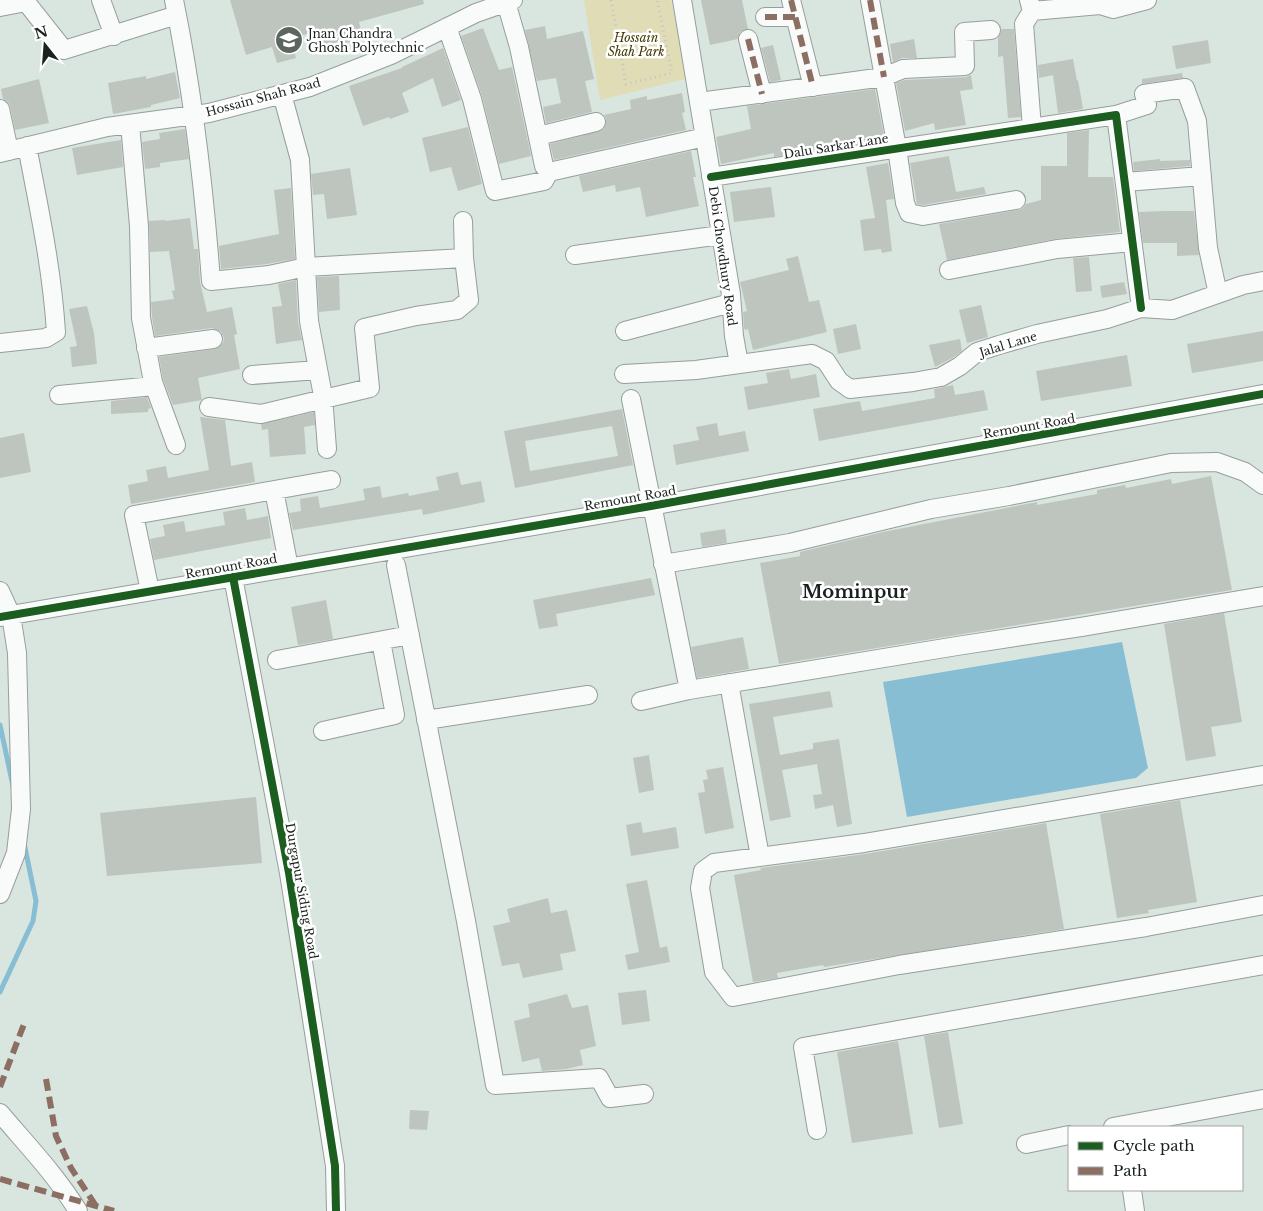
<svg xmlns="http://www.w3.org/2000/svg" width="1263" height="1211" font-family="'Libre Baskerville',serif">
<rect width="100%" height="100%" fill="#d9e5df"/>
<path fill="#dfdcb6" d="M584,0h87l18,78 -89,22z"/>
<path fill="#88bed3" d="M1122,642l26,126 -12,10 -229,39 -24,-135z"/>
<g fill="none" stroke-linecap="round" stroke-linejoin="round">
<path stroke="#88bed3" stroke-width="5" d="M0,725l13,61
M0,992l33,-71 3,-20 -12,-58"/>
</g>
<path fill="#bec5be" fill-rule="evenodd" d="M230,0h193l1,4 -65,18 4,16 -38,11 -6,-19 -28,9 5,19 -19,5 -5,-16 -26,8z
M701,0h41l6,29 -8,3 -2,7 -28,6z
M545,26l2,13 36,-8 11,48 -9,2 7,31 -46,11 -3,-16 18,-4 -5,-25 -19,3 -12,-51z
M483,28l16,42 13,-3 19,89 -32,8 -17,-68 -21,-60z
M1002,29h12l7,88 -13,1 -5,-62 -5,1v-19z
M914,39l3,19h-15l-9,4 -3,-18z
M1208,40l3,23 -35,6 -4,-23z
M773,45l8,35 -11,2 -9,-34z
M443,48l18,52 -19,7 -9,-29 -31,15 7,19 -19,7 -1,-2 -26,9 -14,-40 53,-18v-1z
M1073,59l4,22 1,-1 5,29 -25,4 -5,-38 -14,3 -1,-13z
M175,72l5,26 -29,7v2l-38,7 -5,-31 38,-7v3z
M1182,73l1,5 -41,6v-5z
M971,75l2,14 -13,2 6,34 -31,5 -1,-7 -29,8 -9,-48 9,-3 61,-3z
M39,79l10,44 -34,7 -5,-24 -2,-4 -5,-3 -2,-10z
M875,89l9,47 -3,1v2l-28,2v-1l-38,4 1,6 -42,7v-4l-53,11 -5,-27 35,-8 -4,-23z
M682,93l3,19 -3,1 4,17 -132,30 -4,-16 53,-14 3,-5v-6l-2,-4 27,-6 -1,-9 17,-4v4z
M468,127l14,57 -24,7 -7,-24 -21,5 -8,-34z
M185,129l4,30 -29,4v4l-15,2 -3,-27 18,-3 -1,-6z
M1089,130l-1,47h25l7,55 -65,7 -108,21 -8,-36 79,-14 5,-2 3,-4 15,-4v-34h26v-33z
M121,140l2,27 -46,8 -5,-27z
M691,151l5,26h-3l6,29 -53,11 -6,-30 -24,5 -1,-7 -32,7 -4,-16z
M949,156l7,36 28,-5 2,7 -63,11 -6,-1 -7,-41z
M1160,159v2l30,-1v6l-56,5 -1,-9z
M888,163l6,36 -8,1 6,51 -10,2 -1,-4 -17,2 -4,-31 15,-2 -9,-51z
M350,168l7,47 -30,4 -3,-25 -11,1 -2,-21z
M771,187l4,30 -41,5 -4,-30z
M291,188l4,71 -28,5 -46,5 -2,-23 60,-12 -5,-44z
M1166,211h28l5,44 -22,1v-13h-34l-4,-31z
M190,218l4,31h4l2,33 7,30 25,-5 5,27 -3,1 6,34 -42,9 4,22 -29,5 -10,-26 -4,-22 56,-8 8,-6 1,-5 -3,-6 -9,-4 -57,8 -3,-19 -1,-15 23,-3 -2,-8 3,-1 -6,-39 -19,1 -1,-31 16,-1 1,1z
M798,256l11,46 10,-2 8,32 -74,18 -5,-21 -3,1 -1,-3 -1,-15 4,-1 -7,-29 49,-12 -3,-11z
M1089,257l3,34 -16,1 -3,-34z
M339,276l1,34 -21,2 -2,-35z
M296,280l2,42 4,18 -26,4 -4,-37 10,-1 -4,-22z
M1124,282l3,12 -25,4 -2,-12z
M981,305l7,32 -21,6 -8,-33z
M87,306l7,27 3,31 -25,3 -2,-20 7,-1 -8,-37z
M856,324l5,25 -23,5 -5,-25z
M1263,331v30l-71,12 -5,-29z
M960,339l2,12 -8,6 -19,10 -6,-22z
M1127,355l5,31 -91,15 -5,-30z
M789,369l2,10 25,-5 4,23 -72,13 -4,-23 24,-4 -2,-10z
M953,385l2,10 29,-5 4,20 -169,31 -6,-32 47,-8 2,10 73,-13 -1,-9z
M147,397l4,11 -3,1v3l-37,2v-13z
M622,409l11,56 -118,23 -11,-57zM612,426l6,30 -88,15 -5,-30z
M314,412l1,13 -11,2 2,27 -36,3 -2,-28 -6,1 -1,-6z
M200,417l25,3 6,46 21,-4 3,20 -124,22 -3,-19 20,-4 -2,-11 20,-4 2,12 41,-8z
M717,423l2,13 26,-5 4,20 -73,14 -3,-20 26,-5 -3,-13z
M24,433l7,39 -31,6v-40z
M458,472l3,13 20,-4 4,21 -62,13 -1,-6 -129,21 -4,-17 12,-2 -1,-12 18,-3 2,12 45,-8 -2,-11 17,-3 2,12 26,-5 1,3 30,-6 -3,-13z
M1211,476l21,114 -453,74 -19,-101 40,-7v-4l83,-20 154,-30v3l60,-11v-4l28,-5 1,3 45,-9 1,5z
M245,508l2,12 21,-4 3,22 -117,22 -4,-21 15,-3 -2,-11 21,-4 2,11 39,-7 -2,-13z
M725,529l2,14 -25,4 -2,-14z
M651,578l4,17 -99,19 2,12 -19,3 -6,-29z
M326,600l7,39 -35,6 -7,-38z
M1224,613l18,109 -31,5 5,29 -30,5 -22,-137z
M743,637l6,32 -52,9 -6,-31z
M830,691l3,16 -60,10 7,38 33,-6v-6l26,-4 13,85 -15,3 -4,-22 -18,4 -2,-14 9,-1 -5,-30 -35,6 9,47 -21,4 -21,-117z
M649,755l5,35 -15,3 -6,-35z
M723,767l11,61 -29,6 -7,-41 7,-1 -2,-12 5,-1 -2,-9z
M256,797l6,66 -155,13 -7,-63z
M1180,800l17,102 -49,8 1,3 -32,5 -17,-104z
M641,822l2,11 33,-6 3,21 -48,8 -5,-31z
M1046,823l18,106 -240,38 -1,-2 -46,8 1,5 -25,4 -19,-107 27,-5 -1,-2 105,-14z
M647,880l13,68 7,-2 3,16 -42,8 -3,-15 14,-3 -13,-68z
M548,898l3,15 16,-3 9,41 -16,3 3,16 -40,8 -4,-15 -17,3 -9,-40 17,-4 -3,-13z
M646,990l4,31 -28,4 -4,-32z
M567,994l5,14 16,-3 8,41 -16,4 3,15 -16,4 -25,2 -3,-13 -17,4 -8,-41 16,-4 -2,-13z
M948,1032l15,92 -24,4 -15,-92z
M898,1041l15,93 -61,9 -15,-91z
M410,1110l19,1 -2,19 -18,-1z"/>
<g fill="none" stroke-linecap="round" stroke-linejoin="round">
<g stroke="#969f9a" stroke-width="20">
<path id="minor" d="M101,0l13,36
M174,0c19,93 30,187 37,281l58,-6 37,-8 158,-9
M682,0l49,294 3,42 5,28
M791,0l22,87
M870,0l14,77 19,-8 62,-3 -1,-34 27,-2
M1029,0l3,11 -8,13 8,104
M506,2l13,45 25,119 5,6
M0,7l26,-5 38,48 113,-35
M1032,11l68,-6 13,4 34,-9
M765,17h30
M447,27l25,72 23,92 49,-10 5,-9 156,-35
M748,39l14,55
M282,94l18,66 9,161 14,75 4,53
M699,102l185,-25 13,71 8,55 4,10 14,3 93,-16
M0,109l9,42
M1116,115l31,-10 -3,-11 41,-6 12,33 11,127 10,46
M130,124l9,102 2,92 12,64 23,63
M538,136l58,-14
M0,153l107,-26 102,-14 101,-26 81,-32 85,-42 37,-13
M711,177l405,-62 25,193
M1125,182l77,-6
M575,255l146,-20
M949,270l108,-21 75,-7
M625,331l106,-28
M0,343l46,-5 10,-6c-4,-63 -17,-124 -29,-186
M146,348l67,-9
M624,374l72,-4 116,-16 14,7 13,20 11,8 63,-7 28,-5 19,-11 17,-14 22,-7 38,-11 70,-15 34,-11 31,2 71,-25 20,-4
M252,375l66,-5
M59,395l95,-9
M631,399l58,291
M209,407l52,7 109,-26 -6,-60 52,-12 41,-6 12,-10 -5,-42 -1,-37
M274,490l15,78
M663,564l127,-21 141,-34 78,-13 162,-33 46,-1 28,10 18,13
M396,565l70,356 29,164 104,-7 11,20 34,-4
M233,577l56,296 46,293 1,45
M0,591l11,24 6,38 4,156 -5,44 -16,41
M150,591l-16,-76 197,-35
M0,617l651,-111 612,-112
M277,660l133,-25
M729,683l31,174
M641,701l48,-11 268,-44 124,-19 182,-31
M426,720l162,-25
M323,731l72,-16 -14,-74
M1263,775l-399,68 -150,20 -11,8 -3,17 14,84 19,25 166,-32 247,-38 117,-22
M0,1113c27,32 56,62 78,98
M1113,1127l150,-28
M817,1130l-14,-83 460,-82
M1026,1144l43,-9
M1132,1190l3,21"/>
</g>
<path stroke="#c2c6c5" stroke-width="3" stroke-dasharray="1 4" stroke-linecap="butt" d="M611,0l15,84 46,-11 -15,-73"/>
<use href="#minor" stroke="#f9fbfa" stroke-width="18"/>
<path stroke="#8d6e63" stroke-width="6" stroke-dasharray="12 6" stroke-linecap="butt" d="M791,0l22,87
M870,0l14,77
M765,17h30
M748,39l14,55
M46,1079l10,57 15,32 25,38
M0,1087l24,-63
M0,1179l114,32"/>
<g stroke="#fff" stroke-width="11">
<path id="cycleway" d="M711,177l405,-62 25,193
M233,577l56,296 46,293 1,45
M0,617l651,-111 612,-112"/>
</g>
<use href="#cycleway" stroke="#1b5e20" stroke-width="8"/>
</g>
<defs>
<g id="university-disc" transform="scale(1.4375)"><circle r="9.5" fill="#5c6661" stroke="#fff"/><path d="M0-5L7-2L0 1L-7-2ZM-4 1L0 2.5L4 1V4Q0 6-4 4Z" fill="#fff"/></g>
</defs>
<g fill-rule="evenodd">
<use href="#university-disc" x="289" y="40"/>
</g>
<g text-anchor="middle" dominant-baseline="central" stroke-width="5" stroke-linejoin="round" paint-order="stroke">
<g font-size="12" fill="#19221d" stroke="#fff" text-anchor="start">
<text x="308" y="33">Jnan Chandra<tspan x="308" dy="14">Ghosh Polytechnic</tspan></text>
</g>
<g font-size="12" font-style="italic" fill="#433700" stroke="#fff">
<text x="636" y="37">Hossain<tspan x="636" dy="14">Shah Park</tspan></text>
</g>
<g font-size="12" fill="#19221d" stroke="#fff">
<text transform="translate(263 97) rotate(-15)">Hossain Shah Road</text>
<text transform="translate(836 146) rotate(-9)">Dalu Sarkar Lane</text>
<text transform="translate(723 256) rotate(82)">Debi Chowdhury Road</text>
<text transform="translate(1008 344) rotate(-17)">Jalal Lane</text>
<text transform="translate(1029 426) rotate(-10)">Remount Road</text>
<text transform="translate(630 498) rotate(-10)">Remount Road</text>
<text transform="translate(231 566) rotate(-10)">Remount Road</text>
<text transform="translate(302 891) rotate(80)">Durgapur Siding Road</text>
</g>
<g font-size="18" font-weight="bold" fill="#19221d" stroke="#fff">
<text x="855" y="592">Mominpur</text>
</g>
</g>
<rect x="1068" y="1126" width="175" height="65" fill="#ffffff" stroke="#a3a7a5"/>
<rect x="1078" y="1142" width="25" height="8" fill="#1b5e20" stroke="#a3a7a5"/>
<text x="1113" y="1151" font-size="15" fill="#19221d">Cycle path</text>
<rect x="1078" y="1167" width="25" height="8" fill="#8d6e63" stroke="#a3a7a5"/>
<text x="1113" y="1176" font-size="15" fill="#19221d">Path</text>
<g transform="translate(45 45) rotate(343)" stroke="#ffffff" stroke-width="4" paint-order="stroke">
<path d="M0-4L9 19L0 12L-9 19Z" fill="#19221d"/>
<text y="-8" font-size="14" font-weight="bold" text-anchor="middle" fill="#19221d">N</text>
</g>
</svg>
